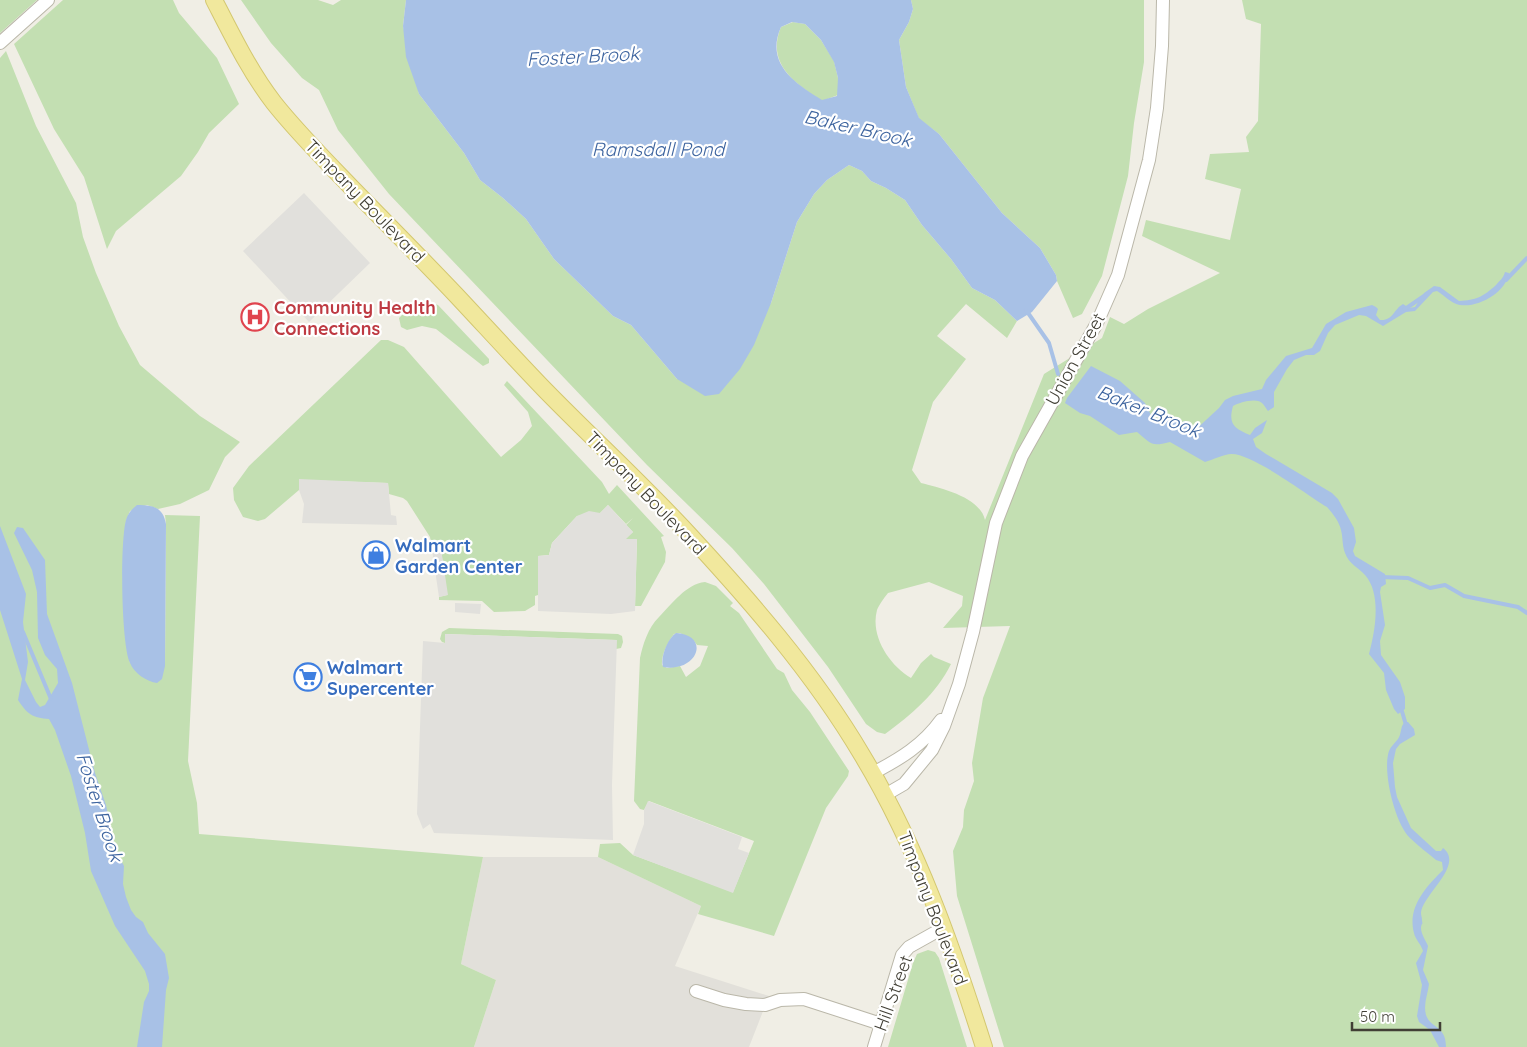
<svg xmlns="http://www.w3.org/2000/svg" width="1527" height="1047" font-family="Quicksand,sans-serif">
<rect width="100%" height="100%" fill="#f0eee5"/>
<path fill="#e2e0da" d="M483,857h115l103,49 -26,60 94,30 -20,51h-275l22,-67 -35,-16z"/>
<path fill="#c3dfb2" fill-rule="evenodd" d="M0,0h37l-37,33z
M63,0h110l6,13 38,45 22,46 -30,29 -11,19 -17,24 -65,55 -9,18 -23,-72 -30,-48 -40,-85z
M241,0h77l15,5 8,-5h65l-3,26 16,68 45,59 16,27 23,18 23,21 28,40 59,57 18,9 46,54 94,-76 26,-81 17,-28 13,-14 22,-15 13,6 9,10 15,7 19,12 17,25 29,34 21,29 23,12 22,21 -10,17 -41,-34 -29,32 29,23 -33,43 -21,68 9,13c20,5 59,14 64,37l59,-146 58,-36 8,-21 14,7 24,-15 72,-36 -78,-37 4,-16 84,20 11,-51 -36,-10 5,-25 39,-2 -3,-15 12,-16 3,-97 -15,-5 -4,-19h285v1047h-523l-47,-151 -4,-45 10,-24 1,-17 10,-29 -2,-18 11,-65 27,-72 -67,2 19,-22 1,-10 -34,-14 -41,11c-4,5 -9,12 -11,17 -7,26 12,55 34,68l10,-15 10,-9 3,3 17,7c-14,29 -40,51 -66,70l-8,-2 -11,-8 -38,-57 -64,-83 -32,-36 -85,-83 -258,-271 -51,-64 -19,-40 -17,-12 -31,-35z
M911,0h233v62l-10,61 -6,53 -26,100 -20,38 -9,4 -16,-37 -1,-6 -16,-27 -38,-35 -63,-79 -20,-15 -13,-32 -7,-47 10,-18 4,-13z
M793,22l12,2 16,16 13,21 4,17v17l-16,6c-28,-18 -56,-38 -41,-74z
M6,51l30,75 40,77 7,34 13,36 23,53 21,39 60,51 40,26 -15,15 -16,33 -29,14 -22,5 -11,-4 -17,6 -4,10c-4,47 -5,95 4,142l35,3 1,-142 -1,-9 35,1 -12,245 9,42 2,31 284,23 -22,107 35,16 -22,67h-474v-989z
M423,302h6l9,3 51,54v4l-6,3 -47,-37 -14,-3 -15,4 -6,-3 -2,-9 5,-5z
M381,340h7l16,7 97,110 20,-17 11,-14 -4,-14 -24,-27 3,-4 95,101 7,12 8,-9 47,51 -3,1 5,15 -1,10 -24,44h-6l2,-66 -12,-1 8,-7 -7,-7 7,-7 -7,6 -18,-19 -8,8 -23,3 -25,27 -3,12 -11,1v39l-3,1v9l-10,6 -31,1 -12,-11 -43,-1v-3l8,-2 -7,-53 -9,1 -1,-6 -23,-36 -4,-3 -14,-4 -1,-11 -89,-3v10l-34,29 -7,2 -15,-4 -9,-17 -1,-12 16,-22z
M705,582l11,4 17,17 -3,3 9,7 38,56 7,4 8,17 18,22 39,59 -1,5 -22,32 -52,128 -76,-22 3,-8 -103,-49 2,-13 20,-1 13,12 100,37 21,-51 -105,-40 -5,9 -4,-1 -6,-8 6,-143c3,-14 8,-30 19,-41 13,-13 27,-33 46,-35zM680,633l13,7 4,5 11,1 -8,20 -14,11 -6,-11 -13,2 -5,-3c-1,-10 6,-23 12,-31z
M449,628l169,6 4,2 1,6 -2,6 -5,1v-9l-171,-6v9l-3,-1 -2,-3 2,-7z
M928,950l7,2 4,6 28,89h-79l25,-84 4,-9z"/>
<path fill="#e1e0dc" d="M304,193l66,70 -61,59 -66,-71z
M299,479l89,4 3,32 5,1 1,9 -95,-2 2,-19 -5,-14z
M608,505l25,27 -7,7h11l-2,72 -24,3 -73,-3v-55l11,-1 3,-12 25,-27 12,-5 11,2z
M440,542l8,53 -9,2 -8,-54z
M455,603l26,1 -1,10 -25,-2z
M445,634l172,6 -5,145 1,55 -179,-7 -4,-9 -7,5 -6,-15 6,-173 22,2z
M648,801l94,36 -4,12 11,4 -16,40 -100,-38 11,-31v-14z"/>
<path fill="#a8c1e6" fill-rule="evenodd" d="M406,0h505l2,9 -4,13 -10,18 7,47 13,31 20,16 63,79 38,35 16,27 1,6 -25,31 -15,9 -22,-21 -23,-12 -21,-29 -29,-34 -17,-25 -19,-12 -15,-7 -9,-10 -13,-6 -22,15 -13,14 -17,28 -26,81 -17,42 -14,24 -21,25 -14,2 -28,-17 -46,-54 -18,-9 -59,-57 -28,-40 -23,-21 -23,-18 -16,-27 -45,-59 -13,-37 -3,-31zM792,22l13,2 16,16 13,22 4,16 -1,18 -15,4c-28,-17 -57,-37 -41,-73z
M1505,272l4,1c-3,19 -30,35 -49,32 -8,-1 -16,-10 -23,-14l-4,1 -18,19 -9,1 -23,14 -17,-10 -7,-1 -24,10 -7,8 -8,18 -6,4h-8l-12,5 -7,9 -13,23v15l-6,4c-2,-2 -3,-5 -5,-7 -5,-7 -23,-2 -30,2 -5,18 1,22 17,29l5,-7 12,-8 -5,13 -9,6 3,8 10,7 66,39 6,6 16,29 2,14 -3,9 2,5 30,18 1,10 -5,3 -1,5 5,33 -5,16 1,14 19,27 5,15v12l-7,5 -4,-5 -8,-19 -2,-17 -15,-19c6,-22 13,-60 -4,-79 -7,-8 -16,-11 -20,-22 -3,-8 -2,-16 -4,-23 -2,-9 -8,-16 -14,-23 -20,-12 -75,-54 -96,-53 -6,0 -19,6 -26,8l-35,-20c-20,5 -18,2 -33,-10l-18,3 -29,-19 -10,-3 -15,-10 2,-5 24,-32 29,15 25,22 9,18 17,-2 11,3 4,-1 3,3 2,7 2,1 26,-24 6,-8 8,-4 29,-7 4,-9 20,-24 26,-8 14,-24 20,-12 26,-7 4,2 2,2 -2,6 4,5c13,1 13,-10 23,-16l6,4 6,-1 9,-14 10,-7 6,1 19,14c17,-1 24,-4 37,-16 4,-5 7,-6 9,-13z
M137,505c16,0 26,2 29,19l-1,142 -3,13 -5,4c-10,-1 -23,-10 -27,-20 -9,-19 -10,-121 -4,-143 2,-7 6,-11 11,-15z
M0,526l26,68 -3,28 5,40 -3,18 11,22 4,5 5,-2 13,-22 -1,-14 -12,-14 -7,-17 -1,-46 -5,-22 -18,-37 3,-6 6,1 22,32 2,54 25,69 23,90 11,32 9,44 9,17 -1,18 3,13 5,13 5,7 7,5 5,11 17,21 4,24 -3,12 -4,57h-25l7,-45 5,-11v-7l-4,-13 -30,-45 -24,-55 -6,-38 -14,-57 -16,-46 -6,-11c-16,-1 -22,-5 -31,-19l4,-21 -22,-69z
M676,633c35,2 22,40 -13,34 -3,-10 5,-29 13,-34z
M1405,722h3l6,7 1,6 -15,9 -4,5 -3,14 2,24 2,10 14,31 25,23h5l2,-3c22,17 -21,47 -22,65 0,2 1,5 1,7 1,8 0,0 -1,8 0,6 5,13 7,18l-5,24 6,14c-1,10 -6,20 -3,31 5,14 20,10 20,32h-7l-9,-17 -11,-8 -2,-6 5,-31 -6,-22 7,-12c-2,-7 -8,-12 -9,-18 -7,-26 12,-46 29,-63l-1,-8 -6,-2c-8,-7 -18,-14 -26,-22 -15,-14 -28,-67 -21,-87 2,-5 6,-8 9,-12 4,-6 2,-13 7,-17z"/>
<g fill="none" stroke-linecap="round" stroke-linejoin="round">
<path stroke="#a8c1e6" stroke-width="4" d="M1506,280l21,-22
M1405,309l19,-13
M1026,310l23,33 9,31
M1381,577l27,1 22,10 15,-3 19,11 54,11 9,6
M23,632l28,67
M1401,708l5,17"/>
<g stroke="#bab7a9" stroke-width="14">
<path id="minor" d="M0,43l48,-43
M873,773c27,-14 50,-28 68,-53
M885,795l19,-11 5,-6 23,-28 12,-24 15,-42 14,-52 23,-109 26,-67 75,-133 21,-48 31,-115 8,-52 5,-62 1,-46
M696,991l28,9 22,4 19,1 15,-5 24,-1 77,25
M874,1047l28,-92 7,-8 34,-19"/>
</g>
<g stroke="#d3c76f" stroke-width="18">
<path id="major" d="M214,0c18,35 36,72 60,103 23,29 50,56 76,83 35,36 71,72 106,109 30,32 60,65 90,96 45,46 92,89 136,136 65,70 131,145 180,228 55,91 90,191 122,292"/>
</g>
<use href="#minor" stroke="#fff" stroke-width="12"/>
<use href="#major" stroke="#f1e89d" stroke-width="16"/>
</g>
<defs>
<g id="hospital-ring" transform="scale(1.4375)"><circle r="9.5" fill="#fff" stroke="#e0444e" stroke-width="1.5"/><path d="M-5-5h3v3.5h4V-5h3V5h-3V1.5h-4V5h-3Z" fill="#e0444e"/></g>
<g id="shop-ring" transform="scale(1.4375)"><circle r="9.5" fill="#fff" stroke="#3f7fe0" stroke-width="1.5"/><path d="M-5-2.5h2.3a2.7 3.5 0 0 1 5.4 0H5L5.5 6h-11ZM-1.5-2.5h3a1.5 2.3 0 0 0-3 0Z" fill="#3f7fe0"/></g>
<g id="supermarket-ring" transform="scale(1.4375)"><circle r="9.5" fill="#fff" stroke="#3f7fe0" stroke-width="1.5"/><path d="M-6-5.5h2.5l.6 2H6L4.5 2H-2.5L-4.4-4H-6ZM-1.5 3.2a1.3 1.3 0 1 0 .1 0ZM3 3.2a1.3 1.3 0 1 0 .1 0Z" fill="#3f7fe0"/></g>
</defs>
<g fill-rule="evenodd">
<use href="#hospital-ring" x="255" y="317"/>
<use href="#shop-ring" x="376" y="555"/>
<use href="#supermarket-ring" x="308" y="677"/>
</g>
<g text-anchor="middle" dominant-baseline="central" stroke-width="4.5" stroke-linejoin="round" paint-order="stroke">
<g font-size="18" fill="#413f35" stroke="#fff">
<text transform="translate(365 201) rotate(46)">Timpany Boulevard</text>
<text transform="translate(1075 359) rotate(-61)">Union Street</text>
<text transform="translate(646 493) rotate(46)">Timpany Boulevard</text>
<text transform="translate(933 908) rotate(69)">Timpany Boulevard</text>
<text transform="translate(893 993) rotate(-70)">Hill Street</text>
</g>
<g font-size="18" font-weight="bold" fill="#be3a42" stroke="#fff" text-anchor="start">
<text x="274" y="307">Community Health<tspan x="274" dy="21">Connections</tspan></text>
</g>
<g font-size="18" font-weight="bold" fill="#366cbe" stroke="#fff" text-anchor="start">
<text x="395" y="545">Walmart<tspan x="395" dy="21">Garden Center</tspan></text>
<text x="327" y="667">Walmart<tspan x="327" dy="21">Supercenter</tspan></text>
</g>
<g font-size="19" font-style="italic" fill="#3d649f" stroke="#fff">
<text transform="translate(583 56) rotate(-3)">Foster Brook</text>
<text transform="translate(858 128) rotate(13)">Baker Brook</text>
<text x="658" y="149">Ramsdall Pond</text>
<text transform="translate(1149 411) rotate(22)">Baker Brook</text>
<text transform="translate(100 807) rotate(72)">Foster Brook</text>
</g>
</g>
<path d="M1352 1022v8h88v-8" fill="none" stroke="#413f35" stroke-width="2.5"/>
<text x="1360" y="1022" font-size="15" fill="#413f35" stroke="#ffffff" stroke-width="4" paint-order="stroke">50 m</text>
</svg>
